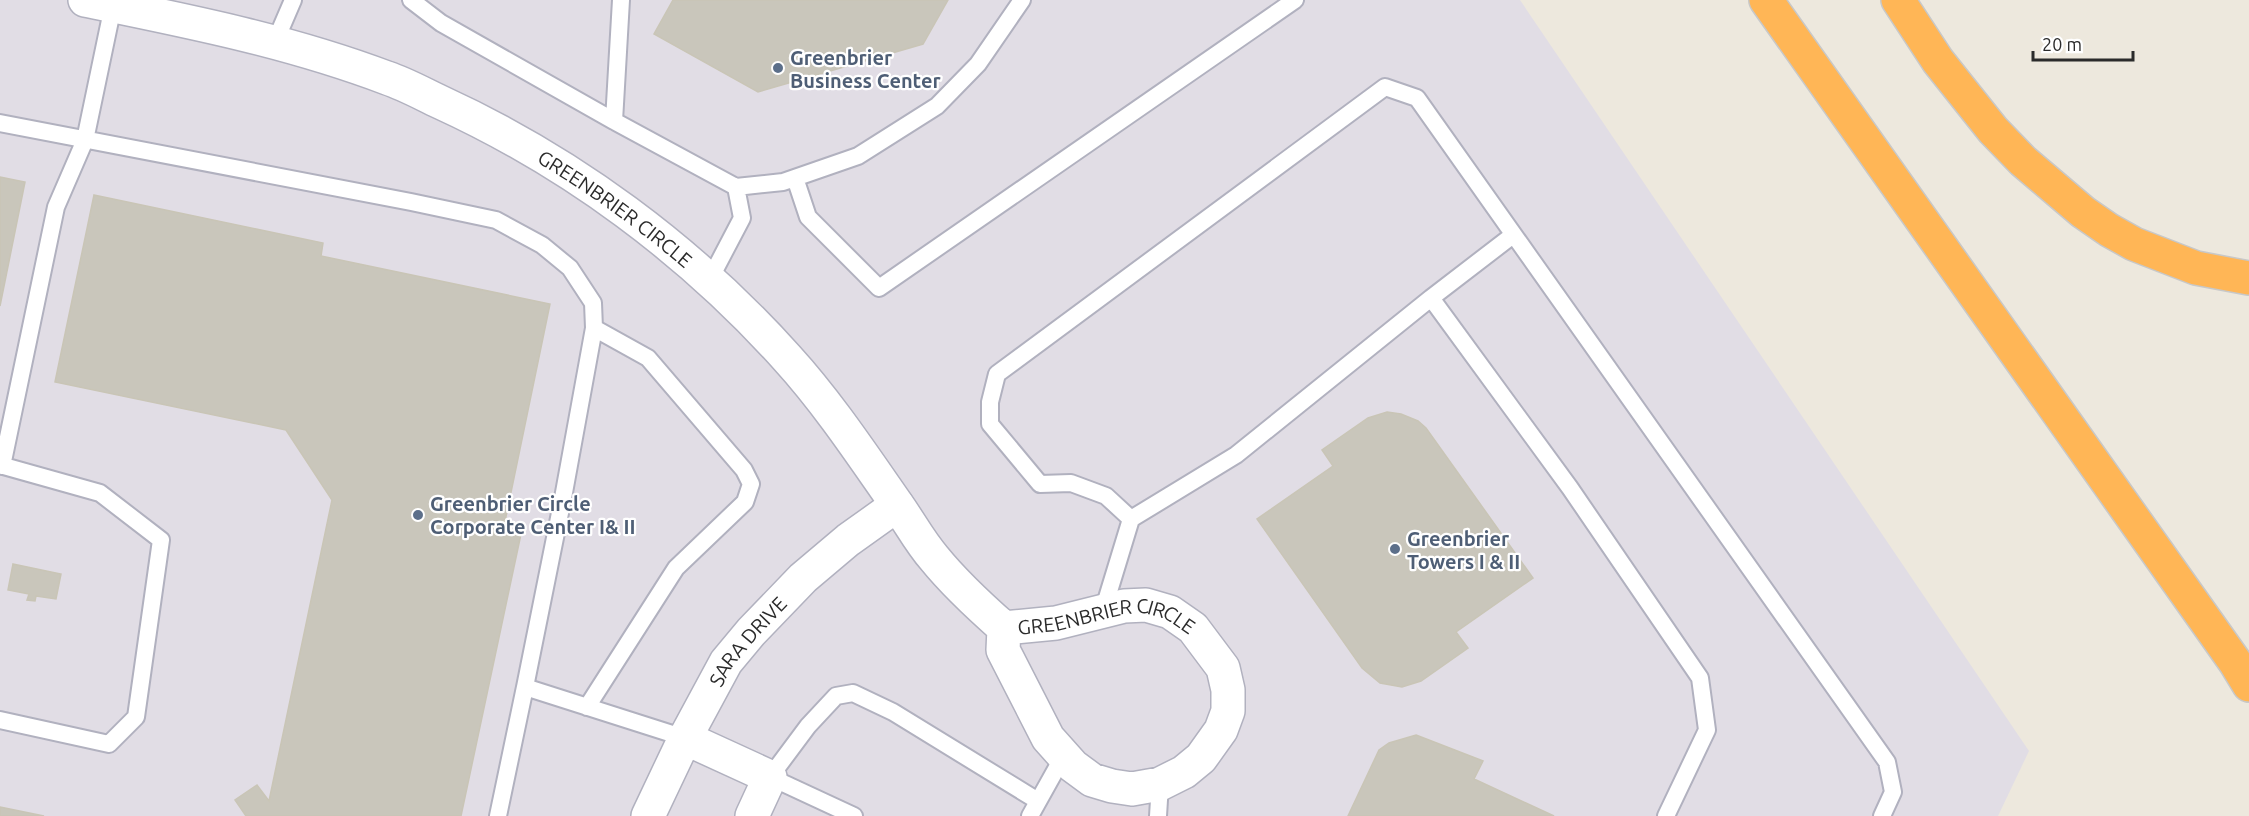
<svg xmlns="http://www.w3.org/2000/svg" width="2249" height="816" font-family="Ubuntu,sans-serif">
<rect width="100%" height="100%" fill="#ede8dd"/>
<path fill="#e1dde5" d="M0,0h1520l509,751 -31,65h-1998z"/>
<path fill="#c9c6bb" stroke="#c9c5b6" stroke-width="1.5" d="M673,0h275l-25,44 -165,48 -104,-58z
M0,177l25,5 -25,124z
M94,195l229,48 -2,13 229,48 -47,227 18,3 -60,282h-215l-11,-16 22,-15 12,16 63,-301 -46,-70 -231,-48z
M1387,412l14,2 17,7 8,7 107,150 -77,54 12,16 -47,33 -19,6 -22,-4 -18,-15 -105,-149 76,-53 -11,-16 46,-32z
M13,564l48,10 -5,25 -20,-3 -1,5 -8,-1 2,-6 -21,-4z
M1416,735l67,26 -9,18 80,37h-206l31,-66 10,-7z
M0,807l44,9h-44z"/>
<g fill="none" stroke-linecap="round" stroke-linejoin="round">
<g stroke="#b1b1bf" stroke-width="20">
<path id="service" d="M411,0l30,23 173,98 122,66 6,31 -32,61
M275,42l18,-42
M614,121l7,-121
M0,123l411,79 85,18 46,25 28,23 23,35 1,25 -31,170 -38,189 160,51
M795,178l13,39 71,71 416,-288
M736,187l47,-5 75,-26 79,-50 41,-42 44,-64
M1431,298l82,-63
M0,465l100,28 61,47 -25,177 -27,27 -109,-24
M2,466l54,-259 29,-67 28,-134
M1131,519l-25,-23 -35,-13 -31,1 -50,-60v-22l7,-28 388,-287 32,11 470,664 6,30 -11,24
M1103,611l28,-92 105,-64 195,-157 139,190 130,190 7,52 -41,86
M587,707l89,-139 69,-66 6,-18 -7,-14 -96,-112 -54,-30
M498,816l27,-129
M854,816l-84,-39 38,-51 28,-30 17,-3 40,19 145,89
M1030,816l34,-61
M1158,816l2,-32"/>
</g>
<g stroke="#b1b1bf" stroke-width="36">
<g id="minor">
<path id="s1" d="M85,0c103,21 204,41 302,78 18,6 36,16 53,24 131,60 250,148 347,256 41,45 76,98 111,148 12,17 22,36 36,52 21,26 45,48 70,70l52,-5 68,-17 22,-1 24,7 23,16 30,40 5,22v21l-7,19 -20,28 -17,14 -24,12 -28,5 -20,-3 -20,-6 -19,-14 -25,-28 -45,-88 1,-22"/>
<path d="M685,738l85,39 -18,39"/>
<path id="s2" d="M648,816l37,-78 41,-76 25,-30 52,-54 45,-38 49,-35"/>
</g>
</g>
<g stroke="#c8c8c8" stroke-width="36">
<path id="motorway" d="M1766,0l469,662 14,23
M1898,0l40,61 55,69 30,31 60,51 26,18 25,14 62,24 53,10"/>
</g>
<use href="#service" stroke="#fff" stroke-width="16"/>
<use href="#minor" stroke="#fff" stroke-width="33"/>
<use href="#motorway" stroke="#ffb656" stroke-width="33"/>
</g>
<g fill="#5c6f8a" stroke="#fff" stroke-width="2">
<circle cx="778" cy="68" r="6"/>
<circle cx="418" cy="515" r="6"/>
<circle cx="1395" cy="549" r="6"/>
</g>
<g text-anchor="middle" dominant-baseline="central" stroke-width="4.5" stroke-linejoin="round" paint-order="stroke">
<g font-size="20" font-weight="bold" fill="#4e5e75" stroke="#fff" text-anchor="start">
<text x="790" y="57">Greenbrier<tspan x="790" dy="23">Business Center</tspan></text>
<text x="430" y="503">Greenbrier Circle<tspan x="430" dy="23">Corporate Center I&amp; II</tspan></text>
<text x="1407" y="538">Greenbrier<tspan x="1407" dy="23">Towers I &amp; II</tspan></text>
</g>
<g font-size="20" fill="#2b2b2b" stroke="#fff">
<text stroke="none"><textPath href="#s1" startOffset="576">GREENBRIER CIRCLE</textPath></text>
<text stroke="none"><textPath href="#s1" startOffset="1258">GREENBRIER CIRCLE</textPath></text>
<text stroke="none"><textPath href="#s2" startOffset="202">SARA DRIVE</textPath></text>
</g>
</g>
<path d="M2033 51v9h100v-9" fill="none" stroke="#2b2b2b" stroke-width="3"/>
<text x="2042" y="51" font-size="18" fill="#2b2b2b" stroke="#ffffff" stroke-width="4.5" paint-order="stroke">20 m</text>
</svg>
